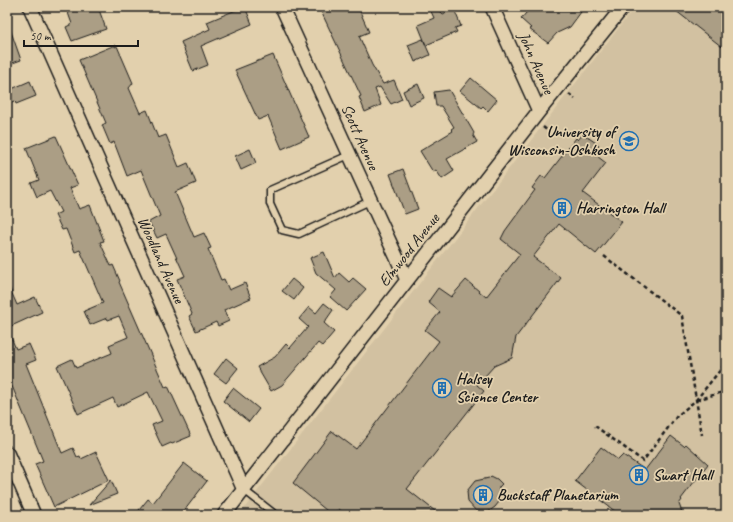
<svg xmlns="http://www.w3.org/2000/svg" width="733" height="522" font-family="Caveat,sans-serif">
<rect width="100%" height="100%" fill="#e2d0ad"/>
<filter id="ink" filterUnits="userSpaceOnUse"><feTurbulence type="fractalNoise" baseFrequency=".025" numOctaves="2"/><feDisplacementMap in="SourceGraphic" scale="8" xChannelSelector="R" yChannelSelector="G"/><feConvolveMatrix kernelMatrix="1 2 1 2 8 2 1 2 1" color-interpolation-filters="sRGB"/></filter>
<g filter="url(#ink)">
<path fill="#d2c1a1" d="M635,7h91v508h-487z"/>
<path fill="#ab9e85" stroke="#1c1c1c" d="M66,7h32l8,22 -34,12 -6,-14 6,-3z
M243,7h2l7,17 -51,22 7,19 -15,6 -12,-29 29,-13 -3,-7z
M319,7h39l11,25 -10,4 13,29 11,19 11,-4 8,19 -11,5 -11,-17 -5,2 6,16 -16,7 -6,-15 2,-1z
M429,7h7l7,7 11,-5 7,17 -6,2 2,4 -31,13 -8,-20 16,-7z
M531,7h45l5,5 -11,15 -13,6 -9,10 -19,-14 2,-1 -10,-9z
M671,7h55v43z
M7,26h2l12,34 -14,5z
M423,39l7,16 -15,7 -7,-17z
M115,45v2l2,-1 16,37 -4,5 11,25 7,-3 11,28 8,-3 13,32 9,-4 8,20 -21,9 19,45 10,-4 7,15 -3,1 13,31 3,-1 5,11 16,-7 6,15 -27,12 5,11 -11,5 -2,-4 -20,9 -7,-15 3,-2 -15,-35 8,-3 -19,-42 -9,4 -8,-16 11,-6 -19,-46 -14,6 -13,-34 -4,2 -8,-19 4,-2 -27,-63z
M273,55l36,82 -27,12 -14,-33 -10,4 -23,-50z
M471,78l26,22 -9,11 -5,-5 -2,2 -21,-17z
M30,81l6,15 -20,8 -1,-3 -8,3v-13z
M418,84l6,14 -15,7 -6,-14z
M449,90l25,43 -1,2 4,7 -30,17 7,12 -12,8 -6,-9 -3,2 -13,-21 33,-20 -2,-2 3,-2 -13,-21h-5l-2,-14z
M583,134l16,11 -6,8 13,10 -23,30 39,29 -26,32 -37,-30 -26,33 28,21 -45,59 -4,21 -18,8 -17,19 7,6 -77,98 33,26h-94l-7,-6 -7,6 -39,-32 39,-52 24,18 83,-108 -14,-11 15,-18 -12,-10 10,-14 13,9 15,-17 20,17 34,-43 -19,-15 4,-8 30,-41 -3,-2 9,-12 4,2 31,-40 2,2z
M56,136l22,49 -8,3 9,21 11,-4 14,36 -4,1 11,24 2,-1 7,16 -1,1 46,105 3,-1 23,50 -19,8 -1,-1 -9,4 -10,-22 10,-4 -14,-29 -31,15 -4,-9 -35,16 -21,-48 15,-7 4,9 36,-15 -3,-8 19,-8 -9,-21 -11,4 -1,-2 -17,7 -6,-14 19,-8 -23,-53 -5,2 -9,-23 -4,1 -7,-15 6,-3 -11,-21 -13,6 -6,-14 8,-3 -13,-32z
M250,149l6,14 -15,7 -6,-14z
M403,169l15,40 -13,5 -15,-40z
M324,252l11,26 4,-5 10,9 4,-4 13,11 -20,22 -16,-14 6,-7 -20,-17 -6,-15z
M292,279l11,9 -9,12 -12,-9z
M7,282l10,23 18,-8 7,15 -35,16z
M324,303l9,7 -9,13 10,9 -12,14 -4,-3 -36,42 -11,6 -14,-24 18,-10 11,-13 4,4 18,-21 -9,-8 10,-12 7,6z
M7,328l9,21 13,-5 7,16 -10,4 36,89 11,-5 4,9 3,-1 1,3 15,-7 13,28 -55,27 -19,-43 8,-3 -36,-87z
M226,358l12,10 -12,15 -12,-9z
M233,388l26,21 -10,13 -26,-21z
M671,436l13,10 2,-2 22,20 -27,35 1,1 -3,4 4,11h-63l-45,-34 26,-34 17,13 5,-5 22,15z
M184,463l23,18 -26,34h-46l13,-16 5,4z
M491,476l6,3 5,5 -3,3v15l-4,5 -7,5 -12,-1 -8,-9 -1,-11 8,-10 14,-3z
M111,480l6,14 -28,11z"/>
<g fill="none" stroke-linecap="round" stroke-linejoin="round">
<g stroke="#1c1c1c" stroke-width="9">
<path id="lane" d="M349,155l-79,35v14l12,26 17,4 71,-33
M244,490l32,25"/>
</g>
<g stroke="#1c1c1c" stroke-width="16">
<path id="street" d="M30,7l214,483
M282,7l125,273
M492,7l47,104
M7,453l27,62
M224,515l315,-404 84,-104"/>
</g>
<path stroke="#1c1c1c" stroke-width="2.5" stroke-dasharray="4 3" stroke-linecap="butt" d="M569,94l6,5
M543,127l6,5
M604,256l78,60 20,119
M697,400l29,-9
M595,426l48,35 34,-45 19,-16 30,-37"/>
<use href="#lane" stroke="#e2d0ad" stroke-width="6"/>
<use href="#street" stroke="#e2d0ad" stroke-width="13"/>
</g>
</g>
<defs>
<g id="university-ring" transform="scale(1)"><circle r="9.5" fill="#e2d0ad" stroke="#1f6fb2" stroke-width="1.5"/><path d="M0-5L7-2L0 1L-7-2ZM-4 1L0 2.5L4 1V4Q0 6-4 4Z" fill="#1f6fb2"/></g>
<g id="building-ring" transform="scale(1)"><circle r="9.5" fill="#e2d0ad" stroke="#1f6fb2" stroke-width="1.5"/><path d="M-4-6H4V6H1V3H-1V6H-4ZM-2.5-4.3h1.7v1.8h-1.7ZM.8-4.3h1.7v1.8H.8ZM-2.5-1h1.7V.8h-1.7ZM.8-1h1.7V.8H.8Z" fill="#1f6fb2"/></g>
</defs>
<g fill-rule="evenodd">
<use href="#university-ring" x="629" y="141"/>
<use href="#building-ring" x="562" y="208"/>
<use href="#building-ring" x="442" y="388"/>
<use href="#building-ring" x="639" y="475"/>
<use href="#building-ring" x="483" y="495"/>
</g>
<g text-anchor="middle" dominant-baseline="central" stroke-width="3.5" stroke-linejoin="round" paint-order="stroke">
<g font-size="16" fill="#1c1c1c" stroke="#e2d0ad">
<text transform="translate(536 63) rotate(66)">John Avenue</text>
<text transform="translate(360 137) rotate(66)">Scott Avenue</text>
<text transform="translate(409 250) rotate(-52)">Elmwood Avenue</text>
<text transform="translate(161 260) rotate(66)">Woodland Avenue</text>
</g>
<g font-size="16" font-weight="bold" fill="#1c1c1c" stroke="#e2d0ad" text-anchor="start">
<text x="615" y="132" text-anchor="end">University of<tspan x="615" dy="18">Wisconsin-Oshkosh</tspan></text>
<text x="576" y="208">Harrington Hall</text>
<text x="456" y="379">Halsey<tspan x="456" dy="18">Science Center</tspan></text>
<text x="653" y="475">Swart Hall</text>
<text x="497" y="495">Buckstaff Planetarium</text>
</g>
</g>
<rect width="733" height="522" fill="none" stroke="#e2d0ad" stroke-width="24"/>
<rect x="12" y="12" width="709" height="498" fill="none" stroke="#1c1c1c" stroke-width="1.5" filter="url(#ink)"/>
<path d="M24 40v6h114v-6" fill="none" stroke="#1c1c1c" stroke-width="2"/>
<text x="30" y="40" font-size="12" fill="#1c1c1c" stroke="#e2d0ad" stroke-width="3" paint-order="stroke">50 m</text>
</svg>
